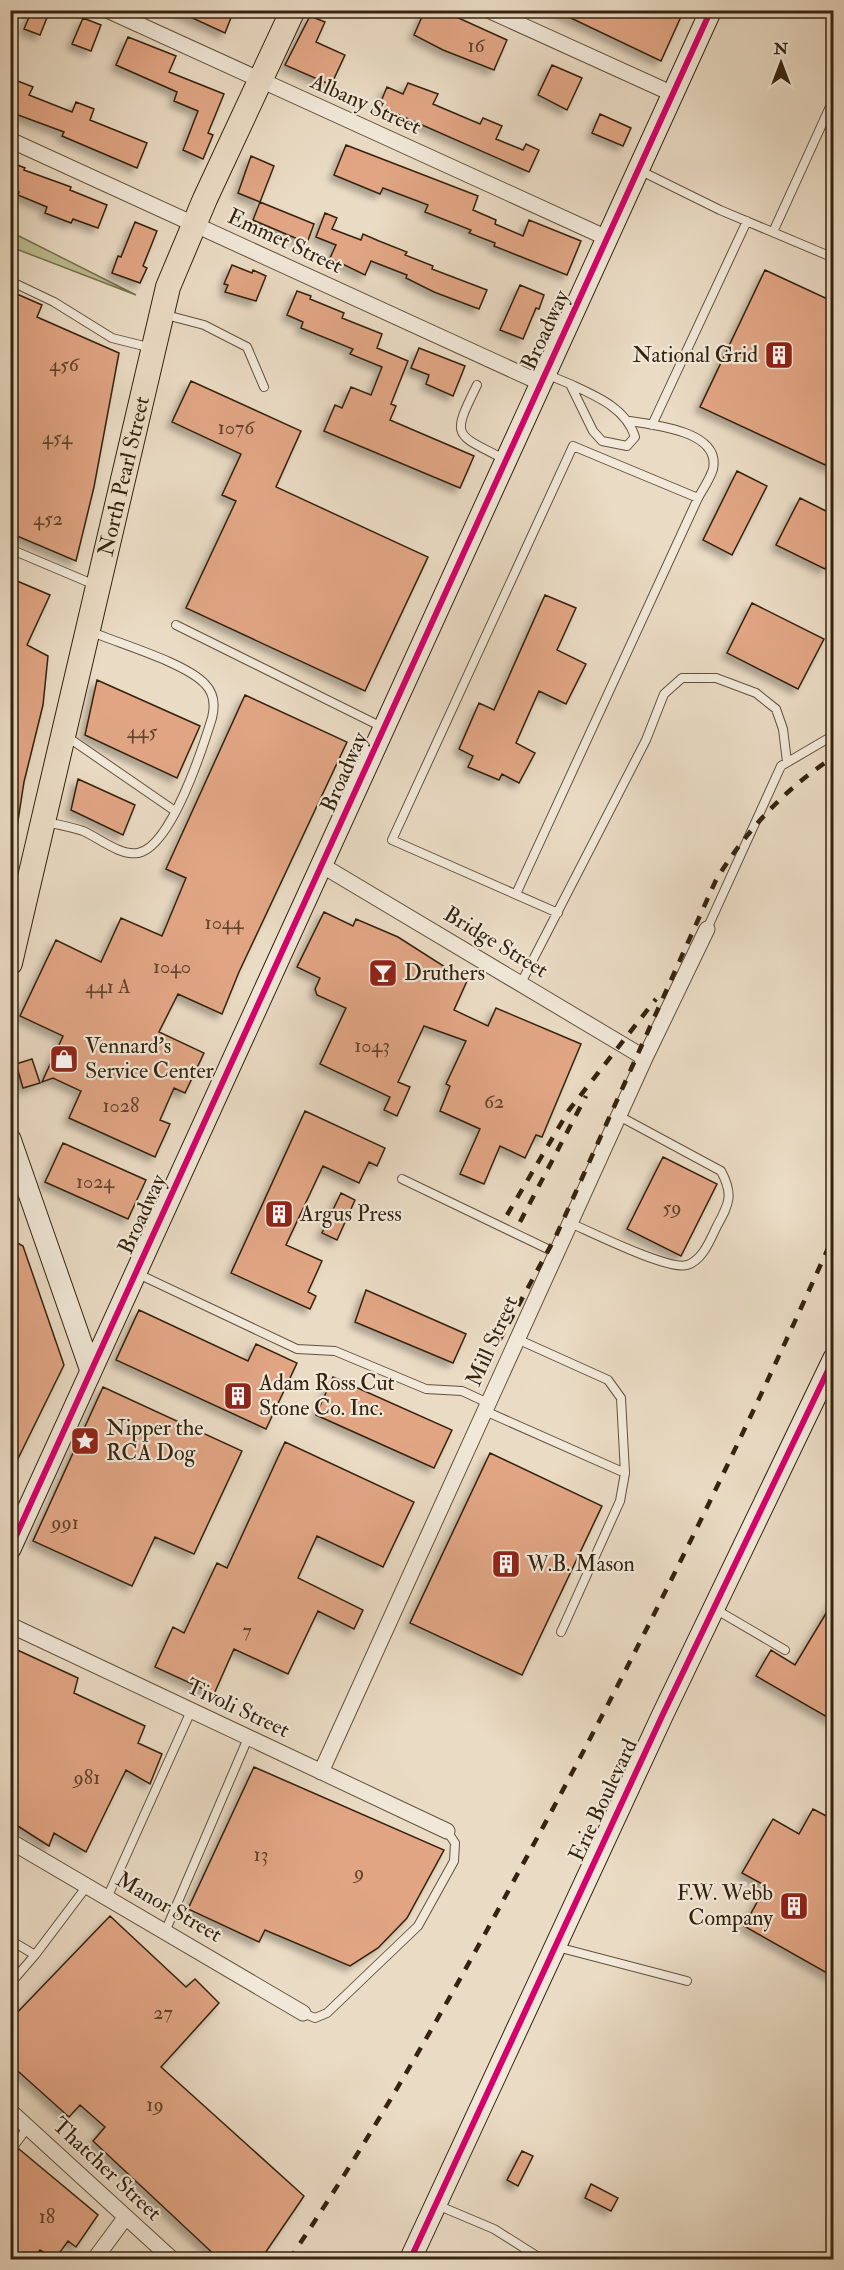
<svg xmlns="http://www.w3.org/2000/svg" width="844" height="2270" font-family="'IM FELL Double Pica',serif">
<defs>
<filter id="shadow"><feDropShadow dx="-5" dy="5" stdDeviation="3" flood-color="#0004"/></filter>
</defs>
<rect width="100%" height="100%" fill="#eadbc4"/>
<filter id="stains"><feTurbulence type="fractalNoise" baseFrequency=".00333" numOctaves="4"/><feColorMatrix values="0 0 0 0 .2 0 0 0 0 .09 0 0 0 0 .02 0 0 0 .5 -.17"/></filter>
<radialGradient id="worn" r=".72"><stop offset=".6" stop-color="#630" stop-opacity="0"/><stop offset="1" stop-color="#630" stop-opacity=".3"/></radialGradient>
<path fill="#bcbe91" stroke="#787050" stroke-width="1.5" d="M11,232l125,63 -125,-48z"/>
<path fill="#e1a584" stroke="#35230f" stroke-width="1.5" filter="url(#shadow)" d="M32,10h18l-10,25 -16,-6z
M175,10h59l-9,23z
M425,10h16l66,30 -13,30 -51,-20 -29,-15z
M554,10h130l-23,51z
M310,16l15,6 -9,20 29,13 -14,30 -46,-20z
M83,18l18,7 -10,26 -19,-7z
M128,37l48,19 -7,16 55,22 -16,39 5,2 -10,24 -20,-9 15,-39 -24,-10 3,-9 -61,-27z
M552,65l30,13 -15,32 -29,-15z
M10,78l23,9 -4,8 43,17 4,-10 18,7 -4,11 57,23 -10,25 -75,-32 2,-4 -54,-20z
M408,83l30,11 -5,10 47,20 3,-6 19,8 -6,13 27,11 3,-6 13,6 -10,22 -150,-66 8,-19 16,7z
M600,114l31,14 -8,18 -31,-13z
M346,145l132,51 -5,14 23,10 -1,4 28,12 6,-16 52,21 -14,34 -73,-29 1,-3 -26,-10 2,-3 -46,-18 3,-7 -45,-17 -3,6 -46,-19z
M251,156l23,10 -14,36 54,22 -7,19 -54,-23 7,-18 -22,-9z
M10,162l15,6 -1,2 47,17 -1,3 37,15 -9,23 -25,-9 -2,4 -26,-10 2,-6 -29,-12 1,-3 -3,-1 -6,13z
M325,213l12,5 -5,11 29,11 2,-6 16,7 28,11 -2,3 28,11 -1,3 55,21 -8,19 -45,-17 -28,-14 1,-3 -36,-14 -6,14 -35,-17 6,-13 -20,-8z
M135,222l22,9 -14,35 4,2 -7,15 -28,-10 6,-17 3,1z
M232,265l20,8 1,-3 13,6 -10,25 -31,-9 3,-7 -4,-1z
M765,270l69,32v167l-134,-62z
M520,285l24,10 -5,14 -3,-1 -13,31 -23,-9z
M10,291l32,14 -5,12 82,36 -25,134 -18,74 -66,-28z
M297,291l14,5 -1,3 34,14 -2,5 40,16 -5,14 31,13 -17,43 5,2 -6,14 84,36 -14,32 -136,-57 11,-26 7,3 9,-21 20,8 11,-28 -32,-13 3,-5 -52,-21 2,-6 -16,-7z
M419,348l46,18 -12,30 -27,-12 3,-9 -18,-7z
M191,381l110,50 -25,56 152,70 -63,134 -179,-83 50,-107 -14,-6 19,-41 -69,-32z
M737,471l30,15 -35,69 -29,-15z
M800,498l34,17v37l-9,17 -49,-24z
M10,578l40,17 -23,50 21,11 -5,49 -19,77 -7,45 -7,-1z
M545,595l31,13 -19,42 29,14 -20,40 -27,-13 -23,52 19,10 -16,30 -17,-9 -3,6 -31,-13 5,-11 -14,-7 20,-46 15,7z
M752,603l72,36 -26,50 -71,-36z
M97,680l103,46 -23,52 -92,-43z
M245,695l102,47 -108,230 -17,42 -44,-20 -19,38 45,21 -19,40 -11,-5 -14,32 10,4 -15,33 -86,-39 12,-27 -28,-13 -11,4 21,-46 -43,-20 36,-76 45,22 20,-44 41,18 24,-58 -20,-9z
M78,779l57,26 -12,30 -52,-25z
M324,912l29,14 3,-7 42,18 69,44 -13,29 34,16 8,-18 85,36 -39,93 -6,-2 -11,23 -25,-12 -16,38 -24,-10 20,-45 -40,-18 10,-25 -4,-2 20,-43 -42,-15 -26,56 12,5 -13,29 -13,-6 6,-13 -70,-33 26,-56 -29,-13 -2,-6 5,-11 -23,-11z
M32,1059l8,24 -17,5 -7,-24z
M305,1111l80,37 -8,18 -8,-4 -10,21 -36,-17 -37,79 36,16 -14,31 8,4 -6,13 -79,-36z
M63,1143l83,37 -18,39 -83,-37z
M663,1157l54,27 -36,72 -54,-27z
M341,1193l14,7 -18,40 -15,-7z
M10,1239l13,7 41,119 -54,110z
M366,1290l100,44 -13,29 -98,-41z
M139,1310l109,51 8,-17 41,19 -31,66 -150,-69z
M333,1377l119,53 -18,38 -118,-53z
M103,1387l139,64 -48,103 -39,-17 -23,49 -99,-45z
M285,1442l129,60 -31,65 -66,-31 -19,42 65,32 -9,19 -36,-18 -30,63 -54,-25 -20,45 -59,-27 18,-40 11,6 33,-70 10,5z
M490,1453l112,53 -80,169 -112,-52z
M834,1600v121l-78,-45 15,-26 24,15z
M13,1648l65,30 -4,15 71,33 -7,17 24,11 -12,30 -24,-14 -40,82 -32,-19 -5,13 -39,-25v-165z
M254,1767l190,83 -37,68 -29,30 -28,18 -85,-36 -6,12 -71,-33z
M813,1809l21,11v157l-90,-51 22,-40 -24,-13 31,-54 26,15z
M110,1916l76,71 9,-8 24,24 -58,64 143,129 -43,63h-42l-126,-118 12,-14 -25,-22 -11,12 -59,-53v-44z
M19,2149l79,66 -22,32 -8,-6 -13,18 -15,-9 -7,9h-23v-102z
M522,2151l11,5 -15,30 -11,-6z
M591,2184l27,14 -7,13 -26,-13z"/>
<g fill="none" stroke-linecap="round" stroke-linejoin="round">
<g stroke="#62513c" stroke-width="10">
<path id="lane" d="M641,171l79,39 114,48
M773,232l61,-134
M10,281l44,21 58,36 40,10
M166,315l38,10 43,22 17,40
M546,374l24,10 23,47 9,10 25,5 8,-9c-9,-29 -39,-41 -65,-53
M477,385c-26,53 -23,48 27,74
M630,421c24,4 91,10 83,48 -3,10 -10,20 -15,29
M652,425l95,-204
M10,549l85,36
M176,625l206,102
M66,736l109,75
M47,822c12,3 25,5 36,9 16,7 37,25 55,22 33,-6 65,-106 74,-135 3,-12 2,-25 -7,-34 -19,-21 -85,-40 -113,-52
M516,894l182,-396 -125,-52 -181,394 166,73
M707,929l74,-163 53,-31
M521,983l125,-243 18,-46 18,-16h34l40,15 20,16 7,20 4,33
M402,1179l154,74
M570,1223c21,9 99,48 117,42 16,-5 23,-25 30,-39 12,-22 17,-31 4,-55l-102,-55
M136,1273l161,76 38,2 91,38 36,2 26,12
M517,1339l91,41 13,18 4,75 -5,28 -59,131
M485,1411l140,62
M715,1609l70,41
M107,1898l84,-187
M165,1932l83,-194
M10,1940l25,15 52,-69
M557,1947l130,34
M10,1984l25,-29
M303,2013l12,5 12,-5 91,-87 36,-65 1,-18 -8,-12
M10,2151l18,-24
M437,2205l57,24 49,31"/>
</g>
<g stroke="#62513c" stroke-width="17">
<path id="street" d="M107,10l500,228
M488,10l185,84
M10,140l531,243
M323,866l322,192
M10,1625l437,206
M321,1772l324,-714 62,-129
M10,1841l293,172
M10,2111l163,149
M94,2260l31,-42"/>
</g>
<g stroke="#35230f" stroke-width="23">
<path id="secondary" d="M10,1139l80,229
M10,1549l701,-1539
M410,2260l253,-546 171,-356"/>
</g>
<g stroke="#35230f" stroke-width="26">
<g id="primary">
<path id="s1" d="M10,963l158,-676 37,-88 88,-189"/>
</g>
</g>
<use href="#lane" stroke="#f1e8d9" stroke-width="8"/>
<use href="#street" stroke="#f1e8d9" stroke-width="15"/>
<use href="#secondary" stroke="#f1e8d9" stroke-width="21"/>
<use href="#primary" stroke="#eadbc4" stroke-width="24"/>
<path stroke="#35230f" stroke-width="4.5" stroke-dasharray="10 10" stroke-linecap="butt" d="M507,1215l62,-105 87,-111
M520,1222l66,-126
M499,1341l57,-105 160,-356c30,-49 69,-92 118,-123
M289,2260c84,-125 158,-255 229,-387 114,-208 219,-421 316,-638"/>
<g stroke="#f1e8d9" stroke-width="10">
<path id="cycleway" d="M10,1549l701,-1539
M410,2260l253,-546 171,-356"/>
</g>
<use href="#cycleway" stroke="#d6006c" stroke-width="6"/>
</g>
<defs>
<g id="building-square" transform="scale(1.5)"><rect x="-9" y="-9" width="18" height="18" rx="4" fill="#8f2418" stroke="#f1e8d9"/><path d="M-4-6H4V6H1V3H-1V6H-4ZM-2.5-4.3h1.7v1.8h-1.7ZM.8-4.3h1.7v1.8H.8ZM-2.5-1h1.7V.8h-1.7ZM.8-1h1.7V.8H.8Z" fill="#fff"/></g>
<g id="bar-square" transform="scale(1.5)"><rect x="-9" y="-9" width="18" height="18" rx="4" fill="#8f2418" stroke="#f1e8d9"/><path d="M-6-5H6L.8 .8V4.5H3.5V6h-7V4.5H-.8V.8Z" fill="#fff"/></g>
<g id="shop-square" transform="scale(1.5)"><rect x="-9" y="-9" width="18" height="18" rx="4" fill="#8f2418" stroke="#f1e8d9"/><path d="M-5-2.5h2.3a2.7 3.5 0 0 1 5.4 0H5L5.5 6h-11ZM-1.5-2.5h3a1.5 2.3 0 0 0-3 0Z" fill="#fff"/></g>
<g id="sight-square" transform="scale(1.5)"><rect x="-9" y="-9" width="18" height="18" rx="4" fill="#8f2418" stroke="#f1e8d9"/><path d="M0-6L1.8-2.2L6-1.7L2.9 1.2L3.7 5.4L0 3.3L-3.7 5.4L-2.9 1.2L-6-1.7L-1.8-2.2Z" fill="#fff"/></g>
</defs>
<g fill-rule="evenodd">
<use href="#building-square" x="779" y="355"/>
<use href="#bar-square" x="383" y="973"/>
<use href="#shop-square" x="64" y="1059"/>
<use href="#building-square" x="279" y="1214"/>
<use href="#building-square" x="238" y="1396"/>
<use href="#sight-square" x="85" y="1441"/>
<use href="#building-square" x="506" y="1564"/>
<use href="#building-square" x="794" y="1906"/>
</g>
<g text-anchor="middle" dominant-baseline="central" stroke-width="4.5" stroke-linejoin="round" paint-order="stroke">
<g font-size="20" fill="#60442c">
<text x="476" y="45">16</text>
<text x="64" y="364">456</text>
<text x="236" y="427">1076</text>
<text x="57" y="437">454</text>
<text x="48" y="518">452</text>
<text x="142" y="731">445</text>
<text x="224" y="922">1044</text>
<text x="172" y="966">1040</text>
<text x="108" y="986">441 A</text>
<text x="372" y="1045">1043</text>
<text x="494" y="1101">62</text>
<text x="121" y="1105">1028</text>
<text x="95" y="1181">1024</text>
<text x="672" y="1207">59</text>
<text x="65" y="1522">991</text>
<text x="247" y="1630">7</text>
<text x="87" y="1777">981</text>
<text x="261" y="1854">13</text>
<text x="359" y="1872">9</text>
<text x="163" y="2012">27</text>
<text x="155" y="2104">19</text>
<text x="47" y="2216">18</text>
</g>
<g font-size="22" fill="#35230f" stroke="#f1e8d9">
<text transform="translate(366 104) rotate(24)">Albany Street</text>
<text transform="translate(285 241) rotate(25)">Emmet Street</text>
<text transform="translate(545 330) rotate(-65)">Broadway</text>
<text stroke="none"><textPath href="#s1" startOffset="500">North Pearl Street</textPath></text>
<text transform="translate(344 772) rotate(-66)">Broadway</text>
<text transform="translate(496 942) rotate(31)">Bridge Street</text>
<text transform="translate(142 1214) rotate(-65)">Broadway</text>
<text transform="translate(492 1341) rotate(-66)">Mill Street</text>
<text transform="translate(238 1708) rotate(25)">Tivoli Street</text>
<text transform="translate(603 1800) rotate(-65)">Erie Boulevard</text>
<text transform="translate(169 1907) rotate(30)">Manor Street</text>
<text transform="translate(107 2169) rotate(43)">Thatcher Street</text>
</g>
<g font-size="22" fill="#35230f" stroke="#f1e8d9" text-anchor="start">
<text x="758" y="355" text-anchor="end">National Grid</text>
<text x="404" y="973">Druthers</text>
<text x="85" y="1046">Vennard's<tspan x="85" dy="25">Service Center</tspan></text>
<text x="300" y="1214">Argus Press</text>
<text x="259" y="1383">Adam Ross Cut<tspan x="259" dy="25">Stone Co. Inc.</tspan></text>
<text x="106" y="1428">Nipper the<tspan x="106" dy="25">RCA Dog</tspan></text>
<text x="527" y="1564">W.B. Mason</text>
<text x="773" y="1893" text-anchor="end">F.W. Webb<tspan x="773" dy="25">Company</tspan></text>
</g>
</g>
<rect width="844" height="2270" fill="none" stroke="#eadbc4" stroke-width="36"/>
<rect x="12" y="12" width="820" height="2246" fill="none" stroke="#35230f" stroke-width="3"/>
<rect x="18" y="18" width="808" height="2234" fill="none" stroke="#35230f" stroke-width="1.5"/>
<g transform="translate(781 63)" stroke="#f1e8d9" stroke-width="4.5" paint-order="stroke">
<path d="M0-4.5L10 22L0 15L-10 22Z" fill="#35230f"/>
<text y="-9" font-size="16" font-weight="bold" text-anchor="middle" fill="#35230f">N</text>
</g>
<rect width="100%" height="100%" filter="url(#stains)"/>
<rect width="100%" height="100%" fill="url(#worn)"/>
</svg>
